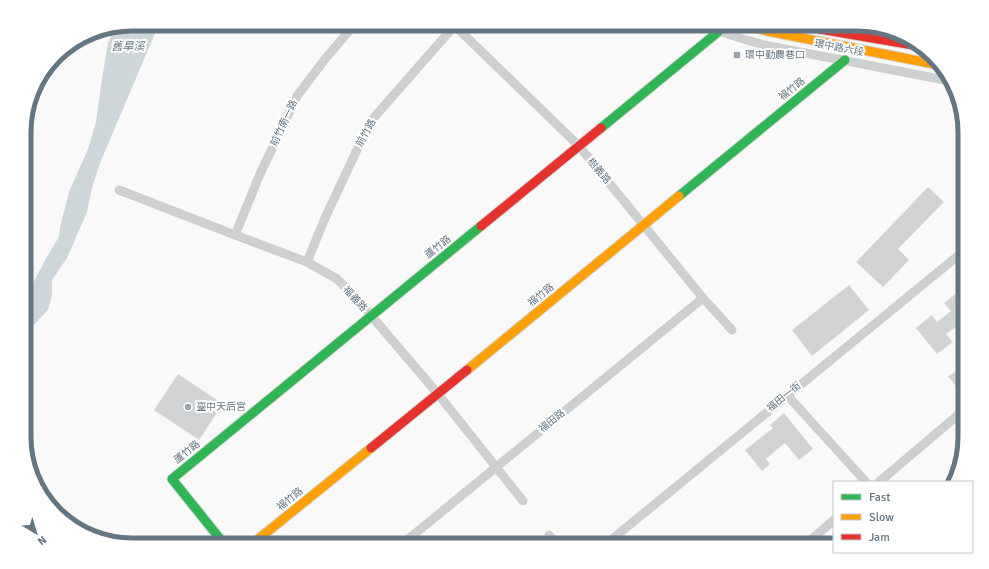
<svg xmlns="http://www.w3.org/2000/svg" width="989" height="569" font-family="Signika,'Noto Sans TC',sans-serif">
<rect width="100%" height="100%" fill="#f9f9f9"/>
<path fill="#ced6d9" d="M132,24h27l-59,139 -8,25 -5,24 -20,46 -15,22v15l-4,15 -23,24v-36l23,-43 11,-18 1,-10 9,-35 19,-43 8,-27 6,-43 6,-36 7,-16z"/>
<path fill="#d0d2d3" stroke="#e8e8e8" d="M928,187l16,15 -46,47 11,11 -26,27 -27,-25z
M849,285l20,25 -57,46 -20,-26z
M965,287v42l-5,-5 -14,10 7,8 -16,12 -21,-26 16,-13 5,7 14,-11 -7,-8z
M965,366v23l-6,1 -11,-14z
M178,374l45,30 -24,36 -45,-30z
M784,413l29,36 -14,11 -14,-17 -19,16 4,5 -8,7 -17,-21 28,-22 -3,-3z"/>
<g fill="none" stroke-linecap="round" stroke-linejoin="round">
<g stroke="#d5d6d7" stroke-width="11">
<path id="fast" d="M601,128l117,-96
M679,196l166,-136
M225,545l-53,-66 309,-253"/>
</g>
<g stroke="#d5d6d7" stroke-width="11">
<path id="slow" d="M742,24l25,7 172,34
M467,370l212,-174
M251,545l120,-97"/>
</g>
<g stroke="#d5d6d7" stroke-width="11">
<path id="jam" d="M790,24l129,22
M481,226l120,-98
M371,448l96,-78"/>
</g>
<path stroke="#cecfd0" stroke-width="9" d="M453,24l126,122 124,152 29,32
M702,24c20,9 40,15 62,21l186,36
M119,190l116,45 72,27 30,17 20,20 81,95 85,107
M235,235l25,-61 37,-78 28,-37 30,-35
M307,262l18,-44 45,-96 86,-98
M787,395l79,87
M879,482l86,-73
M549,535l9,10
M401,545l302,-247
M605,545l360,-295
M805,545l29,-25"/>
<use href="#fast" stroke="#30b455" stroke-width="9"/>
<use href="#slow" stroke="#ff9f0a" stroke-width="9"/>
<use href="#jam" stroke="#e5322d" stroke-width="9"/>
</g>
<g fill="#99a4ac" stroke="#fff" stroke-width="1.5">
<rect x="733" y="51" width="8" height="8" rx="2"/>
<circle cx="188" cy="407" r="4"/>
</g>
<g text-anchor="middle" dominant-baseline="central" stroke-width="4" stroke-linejoin="round" paint-order="stroke">
<g font-size="10" fill="#657683" stroke="#fff">
<text transform="translate(839 48) rotate(11)">環中路六段</text>
<text transform="translate(792 89) rotate(-39)">福竹路</text>
<text transform="translate(284 123) rotate(-65)">前竹南一路</text>
<text transform="translate(366 133) rotate(-61)">前竹路</text>
<text transform="translate(599 171) rotate(50)">樹義路</text>
<text transform="translate(438 247) rotate(-39)">蘆竹路</text>
<text transform="translate(541 295) rotate(-39)">福竹路</text>
<text transform="translate(355 299) rotate(47)">福義路</text>
<text transform="translate(784 397) rotate(-39)">福田一街</text>
<text transform="translate(552 421) rotate(-39)">福田路</text>
<text transform="translate(187 452) rotate(-39)">蘆竹路</text>
<text transform="translate(290 499) rotate(-39)">福竹路</text>
</g>
<g font-size="10" fill="#657683" stroke="#fff" text-anchor="start">
<text x="745" y="55">環中勤農巷口</text>
<text x="196" y="407">臺中天后宮</text>
</g>
<g font-size="11" font-style="italic" fill="#60757c" stroke="#fff">
<text x="128" y="46">舊旱溪</text>
</g>
</g>
<path d="M0 0H989V569H0ZM132 31H857A101 101 0 0 1 958 132V437A101 101 0 0 1 857 538H132A101 101 0 0 1 31 437V132A101 101 0 0 1 132 31Z" fill="#fff" fill-rule="evenodd"/>
<path fill="none" stroke="#657683" stroke-width="5" d="M132 31H857A101 101 0 0 1 958 132V437A101 101 0 0 1 857 538H132A101 101 0 0 1 31 437V132A101 101 0 0 1 132 31Z"/>
<rect x="833" y="481" width="140" height="72" fill="#ffffff" stroke="#c1c8cd"/>
<rect x="841" y="494" width="20" height="6" fill="#30b455" stroke="#c1c8cd"/>
<text x="869" y="501" font-size="12" fill="#657683">Fast</text>
<rect x="841" y="514" width="20" height="6" fill="#ff9f0a" stroke="#c1c8cd"/>
<text x="869" y="521" font-size="12" fill="#657683">Slow</text>
<rect x="841" y="534" width="20" height="6" fill="#e5322d" stroke="#c1c8cd"/>
<text x="869" y="541" font-size="12" fill="#657683">Jam</text>
<g transform="translate(36 533) rotate(142)" stroke="#ffffff" stroke-width="3" paint-order="stroke">
<path d="M0-3L7 15L0 10L-7 15Z" fill="#657683"/>
<text y="-6" font-size="11" font-weight="bold" text-anchor="middle" fill="#657683">N</text>
</g>
</svg>
